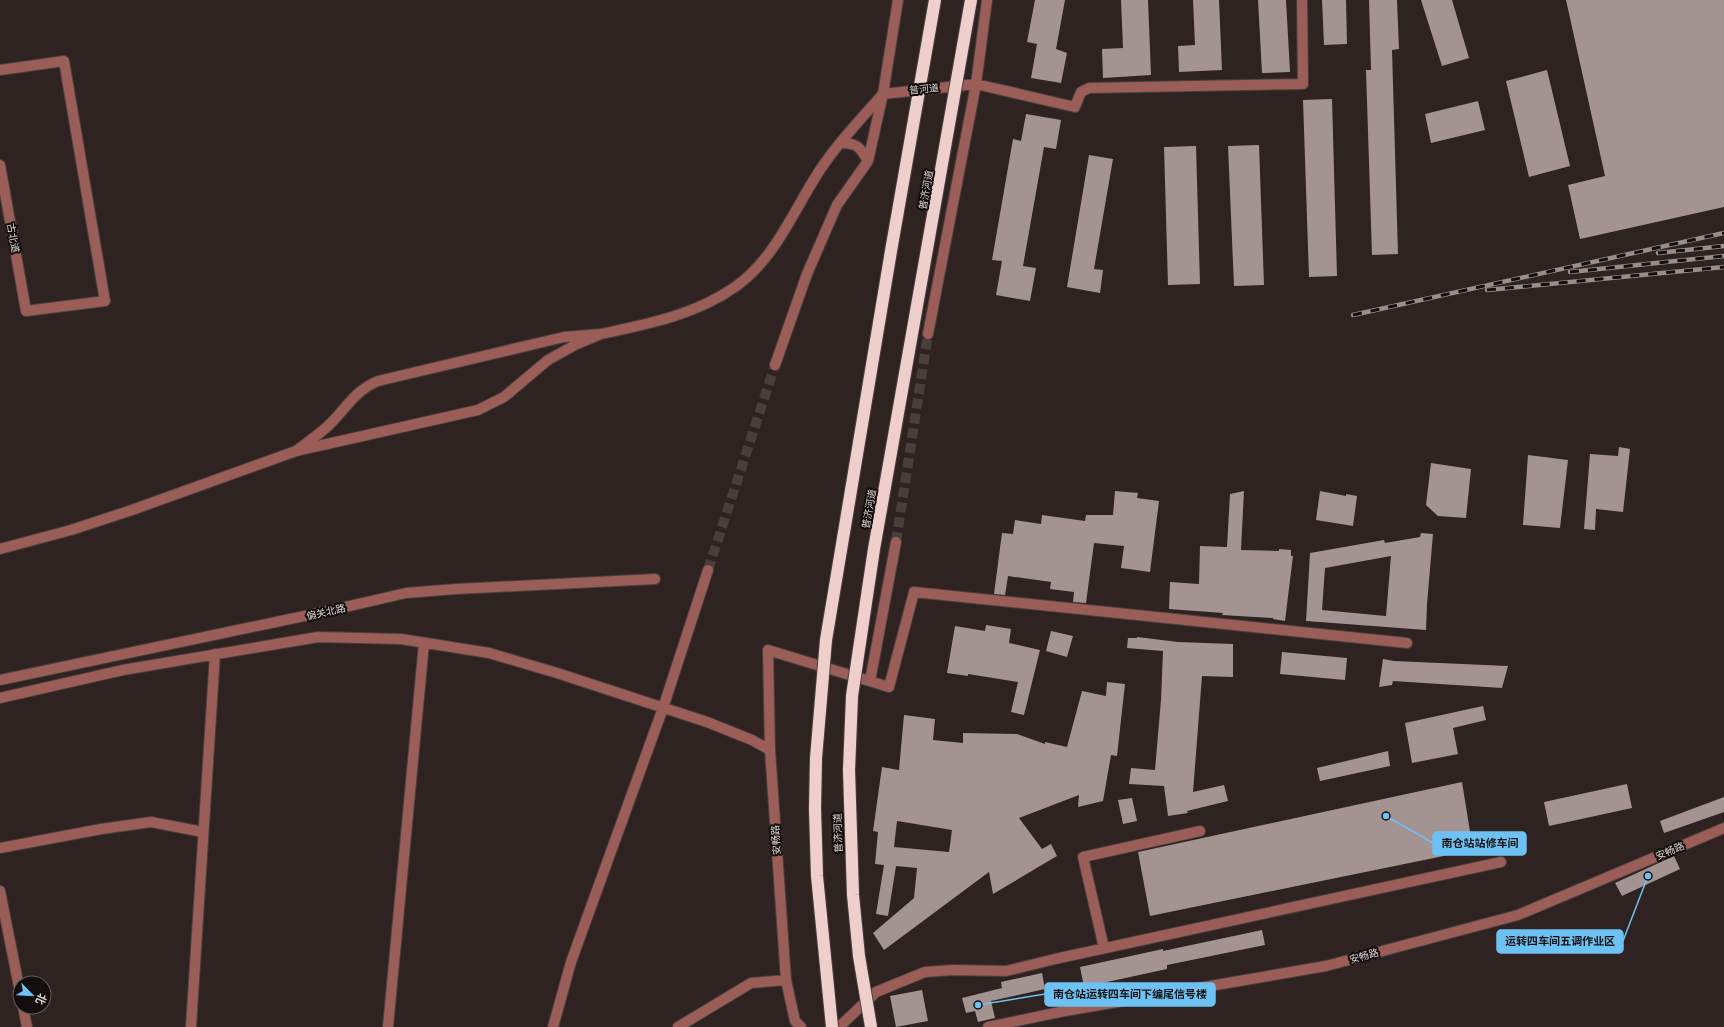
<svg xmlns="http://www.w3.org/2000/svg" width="1724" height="1027" font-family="Mulish,'Noto Sans SC',sans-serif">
<rect width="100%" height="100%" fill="#2e2321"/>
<path fill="#a39492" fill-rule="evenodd" d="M1035,0h30l-9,49 11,4 -6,30 -30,-5 6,-34 -10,-2z
M1121,0h27l3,75 -48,3 -1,-29 21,-1z
M1193,0h26l3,70 -43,2 -1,-26 17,-1z
M1258,0h28l4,72 -28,1z
M1322,0h24l1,44 -23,1z
M1369,0h28l2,49 -7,1 6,204 -26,1 -6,-185h5z
M1421,0h31l17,58 -27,8z
M1566,0h158v207l-144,32 -12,-54 37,-9z
M1547,70l23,96 -41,11 -23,-96z
M1332,99l5,177 -28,1 -6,-177z
M1478,101l7,29 -54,13 -6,-29z
M1026,114l35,6 -5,29 -12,-2 -21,119 13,2 -6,33 -34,-6 6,-34 -10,-1 21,-121 8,2z
M1259,145l5,140 -30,1 -6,-140z
M1196,146l4,138 -32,1 -4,-138z
M1089,155l24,4 -19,110 9,1 -3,23 -33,-6z
M1619,447l11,2 -7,63 -27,-3 -1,21 -11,-1 6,-75 28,2z
M1528,455l40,5 -8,68 -37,-3z
M1431,463l40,6 -5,49 -28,-2 -12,-11z
M1115,491l23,2 -1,5 22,3 -9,71 -29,-4 3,-22 -30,-3 -8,60 -13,-1 1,-10 -24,-3 1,-7 -43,-6 -3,19 -11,-1 8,-61 11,1 2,-14 26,4 1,-9 43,6 1,-6h27z
M1244,491l-3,59 38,1v-2l12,1v6h2l-8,65 -12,-2v-1l-51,-3 1,-2 -54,-4 1,-27 29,2 1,-38 27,1 3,-53z
M1320,491l26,5v-2l11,2 -4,30 -37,-6z
M1421,533l12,1 -6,70 -1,26 -120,-9 4,-68 74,-13 1,3 35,-6zM1391,556l-5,60 -64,-6 3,-42z
M986,625l25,4 -2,14 31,7 -16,65 -13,-3 7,-30 -50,-8v2l-21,-3 8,-47 30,5z
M1051,631l22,5 -6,21 -21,-6z
M1137,637l41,5 55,2v33l-31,-1 -9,116 31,-7 4,16 -41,10 1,2 -20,3 -4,-30 -35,-2 2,-16 24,2 6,-70 2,-49 -36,-3 1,-10h9z
M1282,652l65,6 -2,22 -65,-6z
M1383,659l11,2 114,5 -6,22 -109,-7 -1,4 -13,2z
M1107,682l18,2 -8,72 -6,-1 -8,46 -25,6 1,-12 -60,23 23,31 9,-5 6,12 -64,38 -4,-22 -105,78 -11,-17 41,-35 3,-30 -21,-2 -8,50 -12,-2 8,-49 -9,-1 3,-32 -5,-1 9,-64 17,3 5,-55 31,4 -2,21 30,3v-10l54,1 28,10v-2l22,5 15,-56 24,5zM897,821l55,9 -3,22 -55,-5z
M1483,706l3,14 -33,8 5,26 -46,9 -7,-40z
M1388,751l2,15 -70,15 -3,-13z
M1462,782l11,68 -323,66 -12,-64z
M1627,784l5,24 -83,18 -5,-24z
M1724,797v15l-60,21 -4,-12z
M1132,798l5,23 -14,3 -5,-24z
M1674,856l6,13 -58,27 -7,-13z
M1262,930l3,15 -98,20v4l-83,18 -4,-20 83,-18v2z
M1042,973l3,16 -54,12 4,17 -17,4 -3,-11 -9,2 -4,-15 40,-10 -1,-6z
M922,990l6,31 -32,6 -6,-31z"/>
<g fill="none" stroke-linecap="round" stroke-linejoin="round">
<path stroke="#493e3c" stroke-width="10" stroke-dasharray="10 5" stroke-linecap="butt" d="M896,542l32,-208
M708,570l67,-205"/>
<g stroke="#4a403e" stroke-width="12">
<path id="minor" d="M0,70l64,-9 41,240 -79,10 -26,-146
M883,94l93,-10 11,-84
M841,143c16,0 19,4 27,18
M601,334c47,-10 94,-19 134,-47 39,-27 58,-75 83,-114 18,-28 42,-53 64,-78
M928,334l48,-250 99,23 6,-15 8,-4 214,-4 -1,-84
M775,365l32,-91 30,-69 31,-44 15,-67 15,-94
M0,549l71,-19 61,-20 164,-59 182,-41 26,-13 44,-37 27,-15 26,-11 -37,3 -186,44c-24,10 -32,28 -50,45 -10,9 -21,17 -32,25
M0,680l328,-69 78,-18 50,-4 199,-10
M870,681l26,-139
M0,698l123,-28 195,-33 83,2 88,14 68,20 150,49 45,18 18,10
M0,848l101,-19 50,-7 52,10
M0,891l20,101
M1104,948l-21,-91 117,-26
M23,1007l4,20
M191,1027l24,-373
M388,1027l36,-384
M553,1027l18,-65 92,-254 45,-138
M678,1027l73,-44 35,-3
M801,1027l-6,-6 -9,-41 -16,-230 -2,-100 121,37 25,-95 493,51
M839,1027l37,-35 49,-20 28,-2 53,1 49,-12 446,-97
M988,1027l77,-16 261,-45 192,-51 206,-87"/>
</g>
<use href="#minor" stroke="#9a5d57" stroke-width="10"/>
<g stroke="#988f8d" stroke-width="4.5">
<path id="rail" d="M1658,253l66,-7
M1570,272l154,-16
M1487,290l237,-23
M1353,315l371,-82"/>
</g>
<use href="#rail" stroke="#130e0d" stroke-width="3" stroke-dasharray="9" stroke-linecap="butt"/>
<g stroke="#4a403e" stroke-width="14" stroke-linecap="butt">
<path id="highway-bridge" d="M832,1027l-15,-151 -2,-67 1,-51 10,-118 65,-389 44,-251
M871,1027l-12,-71 -6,-61 -4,-125 3,-74 22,-147 97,-549"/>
</g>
<use href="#highway-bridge" stroke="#efcfcb" stroke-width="12"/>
</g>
<g text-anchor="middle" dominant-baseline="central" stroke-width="4" stroke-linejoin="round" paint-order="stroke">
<g font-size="10" fill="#dfd7d6" stroke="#130e0d">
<text transform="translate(924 89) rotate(-6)">普河道</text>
<text transform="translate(926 190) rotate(-80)">普济河道</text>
<text transform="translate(13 238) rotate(80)">古北道</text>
<text transform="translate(869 509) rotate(-80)">普济河道</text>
<text transform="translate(326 612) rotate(-13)">偏关北路</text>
<text transform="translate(838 833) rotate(-92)">普济河道</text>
<text transform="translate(776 840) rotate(-94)">安畅路</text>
<text transform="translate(1670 851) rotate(-23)">安畅路</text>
<text transform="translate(1364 956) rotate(-15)">安畅路</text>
</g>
</g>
<path fill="none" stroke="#6ec2f3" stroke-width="1.5" d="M1386 816L1433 843M1648 876L1623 941M978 1005L1045 994"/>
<g fill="#6ec2f3" stroke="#130e0d" stroke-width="1.5">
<circle cx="1386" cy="816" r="4"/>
<circle cx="1648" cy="876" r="4"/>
<circle cx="978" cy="1005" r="4"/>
</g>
<g fill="#6ec2f3" stroke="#6ec2f3" stroke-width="1.5">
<rect x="1433" y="832" width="93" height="23" rx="4"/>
<rect x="1497" y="930" width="126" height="23" rx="4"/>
<rect x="1045" y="983" width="170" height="23" rx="4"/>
</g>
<g font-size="11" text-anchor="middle" font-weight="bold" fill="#111">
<text x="1480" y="847">南仓站站修车间</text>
<text x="1560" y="945">运转四车间五调作业区</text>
<text x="1130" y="998">南仓站运转四车间下编尾信号楼</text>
</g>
<g transform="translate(32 995) rotate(114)"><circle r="19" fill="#130e0d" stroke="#655e5d"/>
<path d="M0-3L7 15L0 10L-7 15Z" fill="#6ec2f3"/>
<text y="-6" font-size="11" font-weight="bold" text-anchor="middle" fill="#dfd7d6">北</text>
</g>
</svg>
